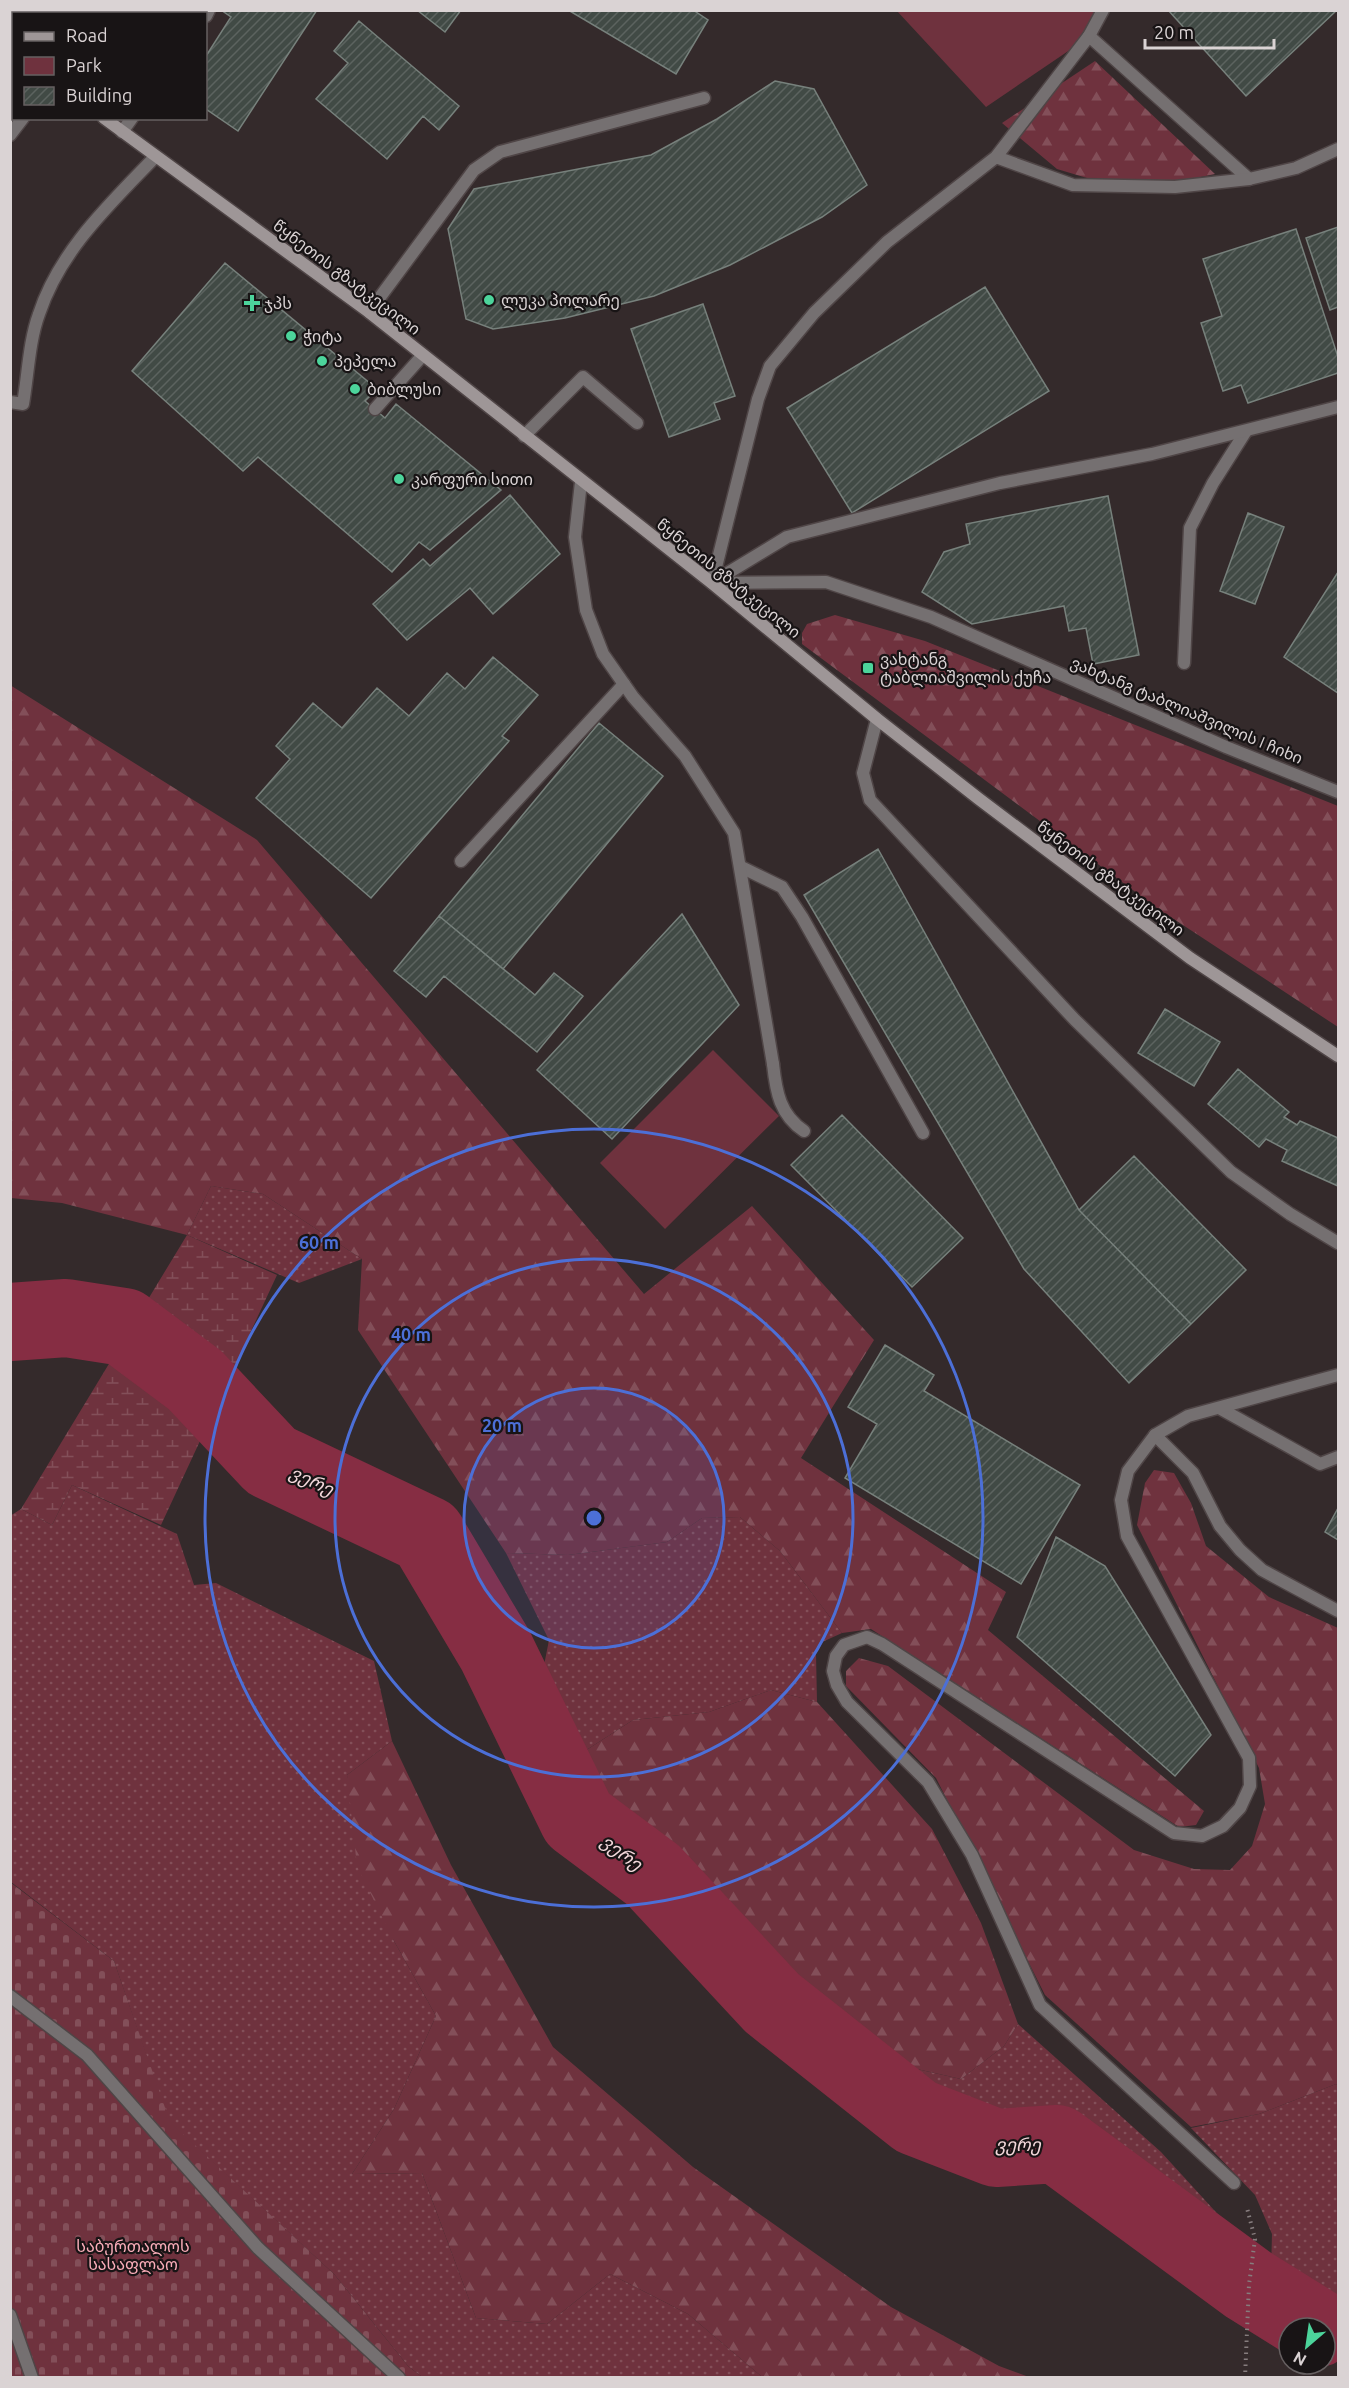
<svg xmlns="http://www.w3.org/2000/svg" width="1349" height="2388" font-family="Ubuntu,'Noto Sans Georgian',sans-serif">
<defs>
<pattern id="grass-dots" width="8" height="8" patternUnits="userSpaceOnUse" patternTransform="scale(1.5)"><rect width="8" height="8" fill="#6f323e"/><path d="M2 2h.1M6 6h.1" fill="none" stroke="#834f59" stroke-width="1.8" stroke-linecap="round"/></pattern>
<pattern id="forest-firs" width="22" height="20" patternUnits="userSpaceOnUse" patternTransform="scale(1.5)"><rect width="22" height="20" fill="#6f323e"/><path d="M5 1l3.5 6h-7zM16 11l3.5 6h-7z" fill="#834f59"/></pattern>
<pattern id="wetland-marsh" width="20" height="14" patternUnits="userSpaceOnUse" patternTransform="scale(1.5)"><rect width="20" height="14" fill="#6f323e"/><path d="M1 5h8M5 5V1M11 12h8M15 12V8" fill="none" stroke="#834f59"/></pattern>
<pattern id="cemetery-stones" width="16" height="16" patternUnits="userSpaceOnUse" patternTransform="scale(1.5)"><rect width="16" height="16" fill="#6f323e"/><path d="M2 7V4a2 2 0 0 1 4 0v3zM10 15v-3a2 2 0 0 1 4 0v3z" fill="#834f59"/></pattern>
<pattern id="building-hatch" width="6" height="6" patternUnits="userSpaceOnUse" patternTransform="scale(1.5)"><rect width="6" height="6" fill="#414a45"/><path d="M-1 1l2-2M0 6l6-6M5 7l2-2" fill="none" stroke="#5c635f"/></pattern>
</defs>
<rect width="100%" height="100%" fill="#342a2b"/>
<path fill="url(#grass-dots)" d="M211,1186l52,8 99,65 -63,24 -112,-48z
M72,1485l105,49 17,51 22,-2 158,78 18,80 -45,34 47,166 42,75 -42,93 -42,65 70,-1 54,145 71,6 63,-50 78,40 73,62 18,1h-357l-14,-11 -74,-92 -165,-152 -55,-161 -103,-79 -1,-366 11,-7 31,16z
M740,1517l40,34 62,82 -22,10 -4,11 1,48 -46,-12 -62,22 -76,8 -59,38 15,43 -31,-62 -22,-33 13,-66 -43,-87 62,2 99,-13 35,-24z
M1018,2024l143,128 74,81 -3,18 -176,-129 -43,2 -57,-9 -101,-60 106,24 43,-33z
M1336,2084l2,2v227l-67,-42 1,-37 -17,-39 -64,-67 68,-14z"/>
<path fill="url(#forest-firs)" d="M1095,61l120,113 -58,12 -50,-2 -50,-15 -55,-46z
M835,615l90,26 413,165v221l-181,-119 -355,-264v-11l5,-9z
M10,685l247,155 387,454 108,-88 122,134 -73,118 205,134 -18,38 216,181 -8,14 -17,2 -308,-198 -29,4 -62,-82 -40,-34 -38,1 -35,24 -99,13 -62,-2 -148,-223 4,-71 -99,-65 -52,-8 -24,49 -125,-32 -51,-5z
M1154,1470l20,3 17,30 15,43 63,51 69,31v458l-2,-2 -77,30 -68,13 -146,-132 -109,-217 -90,-92v-15l13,-13 29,8 246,184 60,19 36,1 22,-24 13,-42 -6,-36 -122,-243 8,-42z
M771,1690l46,12 115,127 49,94 37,101 -14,22 -43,33 -106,-24 -52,-50 -121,-151 -93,-53 -15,-43 59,-38 76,-8z
M392,1741l59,124 102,182 140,120 198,140 108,59 30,11 -268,-1 -73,-62 -78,-40 -63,50 -71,-6 -54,-145 -70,1 42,-65 42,-93 -42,-75 -37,-75 -10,-91z"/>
<path fill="url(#wetland-marsh)" d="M187,1235l90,40 -116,250 -89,-40 -20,40 -31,-16z"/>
<path fill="url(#cemetery-stones)" d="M10,1882l104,79 56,161 164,152 74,92 14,11h-411z"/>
<path fill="#6f323e" d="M897,11h197l-8,28 -100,68z
M713,1050l66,66 -114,113 -65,-66z"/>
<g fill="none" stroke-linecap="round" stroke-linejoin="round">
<path stroke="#862d43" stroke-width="78" d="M10,1322l56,-4 58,9 71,53 76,81 156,74 69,116 82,168 75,56 119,128 144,114 80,31 61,-4 192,141 69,43"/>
</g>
<path fill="url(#building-hatch)" stroke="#77817c" stroke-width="1.5" d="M77,10h107l-2,4h-100z
M221,10h96l-79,121 -32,-22v-53l25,-39z
M417,10h44l-16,22z
M568,10h125l15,10 -32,54z
M1168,10h169l-91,86z
M359,21l100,85 -20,24 -16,-14 -36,43 -71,-60 32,-36 -14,-12z
M775,81l39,8 53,96 -45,32 -92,48 -76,31 -89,22 -72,11 -27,-10 -18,-90 26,-40 177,-34 66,-36z
M1338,227v80l-8,3 -24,-72z
M1296,229l42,128v16l-90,30 -7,-18 -18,6 -22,-68 21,-7 -19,-57z
M225,263l152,126 -12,12 20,17 11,-14 105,86 -71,60 -11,-8 -27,30 -134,-115 -15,14 -111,-100z
M985,287l64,104 -197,122 -65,-105z
M703,304l32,92 -21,7 6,16 -51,18 -38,-108z
M510,495l50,59 -67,60 -23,-26 -63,52 -34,-36 50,-45 7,7z
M1108,496l31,159 -46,9 -7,-36 -17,3 -5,-25 -92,18 -50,-32 22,-40 26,-8 -4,-20z
M1248,513l36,14 -29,77 -35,-13z
M1338,572v121l-54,-36z
M493,657l45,38 -36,41 7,5 -138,157 -115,-100 34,-39 -14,-13 37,-43 29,25 35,-40 32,28 38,-43 18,16z
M599,723l64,53 -160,193 -64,-53z
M878,849l201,361 112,114 -62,59 -105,-114 -220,-374z
M682,914l57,91 -127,134 -75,-69z
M439,916l96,79 19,-22 29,23 -46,56 -93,-76 -18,21 -32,-26z
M1165,1009l55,33 -26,44 -56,-33z
M1238,1069l51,43 -5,5 13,8 3,-4 38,17v48l-56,-25 5,-11 -21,-11 -7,8 -51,-43z
M842,1115l121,123 -51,49 -121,-122z
M1134,1156l112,114 -55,54 -112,-114z
M885,1345l49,30 -10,16 156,94 -59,99 -176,-106 32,-54 -29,-17z
M1338,1508v32l-13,-8z
M1056,1537l49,29 106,169 -36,41 -158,-139z"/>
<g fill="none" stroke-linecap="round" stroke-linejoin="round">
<g stroke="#4f4546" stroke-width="15">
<path id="lane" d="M206,16l3,-6
M1089,36l160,143
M122,132l10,-14
M369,312l105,-142 26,-18 204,-54
M10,402l13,2c5,-29 6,-63 16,-90 21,-64 71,-110 116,-157
M375,409l48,-54
M524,436l59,-59 54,46
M1184,663l6,-135 23,-45 33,-52
M461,861l163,-177
M741,867l41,20 20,30 121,216
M773,1064c3,28 7,51 31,67
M1221,1409l99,55 18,-7
M1155,1435l38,38 27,53 20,24 22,20 76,41
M10,1996l77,59 171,193 141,130
M10,2315l22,63"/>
</g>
<g stroke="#4f4546" stroke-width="15">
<path id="street" d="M10,135l13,-17
M996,157l77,28 102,2 74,-8 47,-11 42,-19
M581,482l-6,55 11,73 17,44 30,43 52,59 49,77 39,231
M713,582l74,-45 213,-54 152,-29 186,-47
M712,583l46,-184 12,-33 44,-53 73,-71 109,-85 93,-121 14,-26
M712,583l114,-1 105,35 295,130 112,45
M877,719l-14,54 7,27 205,220 156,152 59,42 48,29
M1234,2183l-194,-178 -68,-150 -44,-73 -81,-80 -10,-17 -4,-14 3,-15 8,-11 23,-8 15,7 292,189 28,3 21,-10 17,-18 10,-22 -1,-28 -122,-222 -6,-36 7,-29 27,-36 33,-19 150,-41"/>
</g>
<g stroke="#4f4546" stroke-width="15">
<path id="secondary" d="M10,47l4,2
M104,118l265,194 343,271 165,136 102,80 211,159 148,98"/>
</g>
<path stroke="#867d7e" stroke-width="4" stroke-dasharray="1.5 4.5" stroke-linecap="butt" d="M1245,2378l4,-93 6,-46 -8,-31"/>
<use href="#lane" stroke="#757071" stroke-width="12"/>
<use href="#street" stroke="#757071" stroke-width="12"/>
<use href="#secondary" stroke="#9e9697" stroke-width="12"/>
</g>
<circle cx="594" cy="1518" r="130" fill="#4c6fd7" fill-opacity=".12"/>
<g fill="none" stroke="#4c6fd7" stroke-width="3">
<circle cx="594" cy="1518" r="130"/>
<circle cx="594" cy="1518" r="259"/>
<circle cx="594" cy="1518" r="389"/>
</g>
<g fill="#4cd49b" stroke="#181415" stroke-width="2">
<circle cx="489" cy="300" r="6"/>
<path d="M249 294h6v6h6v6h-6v6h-6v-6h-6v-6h6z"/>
<circle cx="291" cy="336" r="6"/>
<circle cx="322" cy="361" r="6"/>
<circle cx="355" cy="389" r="6"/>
<circle cx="399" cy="479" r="6"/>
<rect x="862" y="662" width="12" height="12" rx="3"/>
</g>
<g text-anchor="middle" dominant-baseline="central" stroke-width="4.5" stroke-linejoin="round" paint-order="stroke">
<g font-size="16" fill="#dad3d4" stroke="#181415">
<text transform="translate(347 277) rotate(37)">წყნეთის გზატკეცილი</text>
<text transform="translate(729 578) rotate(39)">წყნეთის გზატკეცილი</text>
<text transform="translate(1187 710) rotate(23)">ვახტანგ ტაბლიაშვილის I ჩიხი</text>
<text transform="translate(1111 878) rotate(37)">წყნეთის გზატკეცილი</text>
</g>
<g font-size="16" fill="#dad3d4" stroke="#181415" text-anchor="start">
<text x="501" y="300">ლუკა პოლარე</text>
<text x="264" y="303">ჯპს</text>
<text x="303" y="336">ჭიტა</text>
<text x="334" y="361">პეპელა</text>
<text x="367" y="389">ბიბლუსი</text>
<text x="411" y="479">კარფური სითი</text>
<text x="880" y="659">ვახტანგ<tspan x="880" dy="18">ტაბლიაშვილის ქუჩა</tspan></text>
</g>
<g font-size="16" fill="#faadb9" stroke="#181415">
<text x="133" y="2246">საბურთალოს<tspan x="133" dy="18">სასაფლაო</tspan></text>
</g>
<g font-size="18" font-style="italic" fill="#f3d8db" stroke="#181415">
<text transform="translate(312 1480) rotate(25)">ვერე</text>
<text transform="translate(622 1852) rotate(37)">ვერე</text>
<text x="1018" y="2144">ვერე</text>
</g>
</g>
<circle cx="594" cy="1518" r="9" fill="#4c6fd7" stroke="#181415" stroke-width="3"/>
<g font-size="18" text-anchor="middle" font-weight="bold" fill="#4c6fd7" stroke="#181415" stroke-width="4.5" stroke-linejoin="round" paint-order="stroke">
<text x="319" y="1249">60 m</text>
<text x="411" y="1341">40 m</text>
<text x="502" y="1432">20 m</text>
</g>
<rect width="1349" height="2388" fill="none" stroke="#dad3d4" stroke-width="24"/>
<rect x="12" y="12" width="195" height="108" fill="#181415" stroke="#666061" stroke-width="1.5"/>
<rect x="24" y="32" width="30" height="9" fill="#9e9697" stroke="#666061" stroke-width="1.5"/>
<text x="66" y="42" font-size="18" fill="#dad3d4">Road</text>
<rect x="24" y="57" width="30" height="18" fill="#6f323e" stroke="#666061" stroke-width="1.5"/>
<text x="66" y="72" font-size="18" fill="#dad3d4">Park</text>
<rect x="24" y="87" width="30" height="18" fill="url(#building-hatch)" stroke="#666061" stroke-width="1.5"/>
<text x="66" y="102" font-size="18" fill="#dad3d4">Building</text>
<g transform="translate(1307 2346) rotate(209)"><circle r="28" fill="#181415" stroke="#666061" stroke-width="1.5"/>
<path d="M0-4.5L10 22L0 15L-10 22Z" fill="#4cd49b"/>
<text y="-9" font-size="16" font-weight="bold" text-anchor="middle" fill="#dad3d4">N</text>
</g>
<path d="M1145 39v9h129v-9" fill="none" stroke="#dad3d4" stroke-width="3"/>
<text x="1154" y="39" font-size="18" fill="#dad3d4" stroke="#181415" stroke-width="4.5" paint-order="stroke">20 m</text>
</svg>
